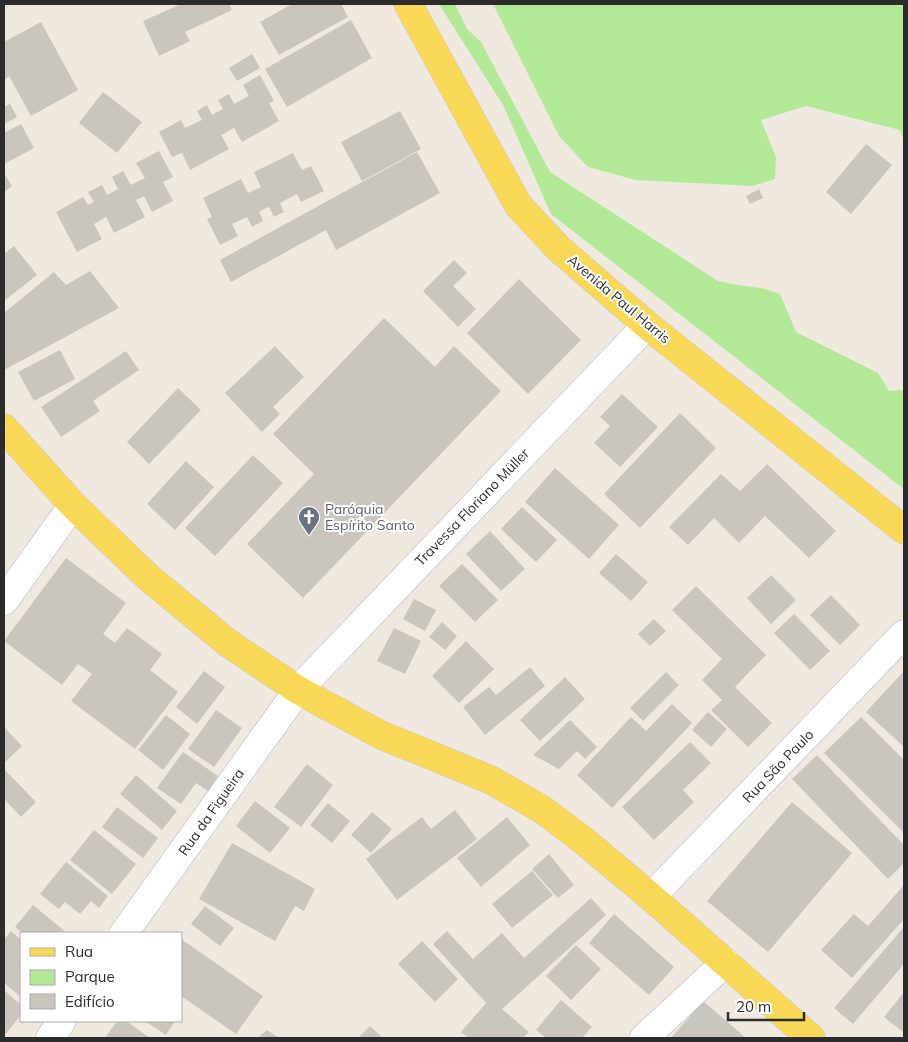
<svg xmlns="http://www.w3.org/2000/svg" width="908" height="1042" font-family="Mulish,sans-serif">
<rect width="100%" height="100%" fill="#efe8de"/>
<path fill="#b1e997" d="M439,4h16l12,25 14,13 69,130 168,109 20,4 23,3 19,6 16,38 82,41 11,18 15,-1v99l-353,-275 -48,-109z
M493,4h411v136l-4,-10 -94,-24 -45,14 15,37 -1,22 -22,7 -117,-6 -48,-13 -29,-31z"/>
<path fill="#cac5bd" d="M181,4h48l3,6 -47,22 5,9 -31,15 -16,-35z
M292,4h49l7,13 -69,38 -19,-33z
M351,20l21,38 -85,49 -22,-38z
M41,22l37,68 -47,26 -22,-40 -5,4v-38z
M252,54l8,14 -23,13 -8,-13z
M260,75l14,26 -5,2 10,18 -37,21 -8,-14 -13,7 8,14 -39,21 -8,-17 -10,4 -13,-25 22,-12 4,8 17,-8 -5,-9 10,-6 5,10 11,-6 -5,-9 11,-6 5,10 15,-8 -6,-11z
M103,92l39,30 -25,31 -38,-30z
M10,104l7,13 -13,7v-17z
M400,111l21,38 -59,32 -21,-39z
M21,124l13,24 -30,16v-31z
M866,144l26,21 -41,49 -25,-22z
M159,151l14,26 -10,5 10,19 -21,11 -8,-16 -8,4 9,17 -31,16 -8,-16 -12,7 8,15 -25,13 -21,-40 27,-15 5,8 6,-3 -6,-10 14,-7 5,10 11,-6 -6,-12 11,-6 8,14 14,-7 -9,-15z
M417,152l23,41 -104,57 -10,-20 -95,52 -11,-22z
M293,153l9,17 9,-4 13,25 -23,11 -4,-8 -17,9 4,9 -10,5 -5,-10 -5,2 -5,3 4,9 -11,6 -5,-10 -15,7 6,12 -18,9 -13,-26 5,-2 -9,-19 38,-19 7,14 13,-6 -7,-15z
M4,173l8,13 -8,6z
M759,189l4,9 -13,6 -4,-8z
M14,246l23,29 -33,26v-47z
M454,260l13,13 -14,13 23,23 -18,18 -35,-36z
M90,271l29,37 -115,62v-57l50,-41 12,13z
M519,279l62,61 -53,54 -61,-61z
M384,318l51,49 19,-21 47,45 -198,207 -56,-54 67,-70 -41,-40z
M275,346l29,31 -31,30 7,7 -18,18 -37,-39z
M60,350l15,29 -41,22 -16,-29z
M126,351l13,19 -46,31 7,10 -39,26 -20,-30z
M178,388l23,22 -52,54 -22,-22z
M622,394l36,33 -38,40 -26,-24 16,-17 -10,-9z
M680,413l36,35 -76,80 -36,-34z
M253,455l30,28 -68,73 -30,-28z
M186,461l28,26 -39,43 -28,-26z
M767,464l69,67 -27,27 -44,-42 -26,27 -25,-25 -26,27 -19,-18 52,-53 19,17z
M555,468l64,57 -30,34 -64,-57z
M522,507l35,33 -21,22 -35,-33z
M490,531l35,38 -24,22 -35,-37z
M616,554l32,28 -17,19 -32,-28z
M66,558l60,45 -23,31 12,9 12,-15 35,26 -12,16 28,22 -43,57 -64,-48 21,-27 -14,-10 -16,21 -58,-44z
M462,564l36,36 -23,22 -36,-36z
M771,575l25,25 -25,24 -24,-26z
M696,586l70,69 -31,32 37,36 -24,24 -37,-37 11,-10 -20,-20 20,-21 -50,-49z
M831,595l29,30 -20,20 -30,-30z
M414,599l22,11 -11,21 -22,-12z
M794,614l36,37 -20,19 -36,-37z
M654,619l12,12 -16,15 -12,-12z
M442,622l15,14 -12,14 -16,-13z
M394,628l27,13 -16,33 -28,-13z
M466,641l28,28 -35,34 -27,-27z
M530,667l15,19 -60,49 -22,-28 26,-20 7,8z
M204,671l21,16 -28,37 -21,-17z
M904,671v76l-38,-35z
M666,672l13,13 -36,36 -13,-13z
M565,677l20,22 -45,42 -20,-21z
M672,704l20,19 -80,85 -35,-33 54,-58 15,14z
M216,710l26,18 -28,39 -26,-18z
M708,712l19,17 -16,18 -19,-17z
M166,715l24,19 -27,36 -25,-20z
M861,717l43,43v73l-80,-80z
M570,720l27,27 -12,12 -8,-8 -18,18 -26,-14z
M4,727l18,19 -18,17z
M690,742l21,21 -28,27 11,12 -40,38 -32,-33z
M183,752l35,24 -10,15 -12,-8 -15,21 -24,-16z
M817,755l87,90v18l-16,16 -96,-100z
M307,764l26,21 -32,42 -27,-20z
M4,769l32,33 -15,15 -17,-18z
M136,775l41,36 -15,19 -42,-36z
M255,801l35,27 -20,25 -34,-27z
M792,802l60,51 -84,99 -61,-51z
M328,803l22,18 -18,22 -22,-18z
M117,807l41,31 -15,20 -41,-31z
M455,810l22,29 -80,61 -31,-41 56,-42 9,12z
M372,812l20,17 -21,24 -20,-18z
M507,817l23,28 -49,42 -24,-29z
M94,830l42,34 -24,30 -42,-34z
M232,843l83,46 -11,22 -9,-5 -20,35 -76,-42z
M549,854l25,31 -16,13 -26,-29z
M66,862l42,34 -9,12 -8,-7 -11,13 -15,-12 -6,7 -19,-15z
M532,871l21,24 -41,33 -20,-24z
M904,885v34l-52,59 -31,-28 33,-36 14,12z
M591,898l15,17 -104,94 27,23 -6,6h-54l-8,-6 25,-29 -53,-59 14,-13 26,28 29,-26 22,25z
M33,905l34,28h-44l-8,-6z
M205,906l29,22 -14,18 -29,-22z
M614,914l60,53 -25,28 -60,-52z
M904,927v37l-51,60 -19,-16z
M11,931l10,9v57l-17,-14v-43z
M181,939l82,57 -27,38 -55,-38z
M422,941l36,38 -23,23 -37,-38z
M576,945l25,24 -30,31 -25,-24z
M4,990l17,15v10l-17,21z
M904,992v41l-20,-16z
M561,1000l31,27 -10,11h-36l-10,-8z
M703,1001l43,37h-75z
M117,1021h9l24,17h-45z
M145,1021h30l-9,14z
M370,1026l13,12h-25z
M267,1030l12,8h-22z"/>
<g fill="none" stroke-linecap="round" stroke-linejoin="round">
<g stroke="#b2b4c1" stroke-width="29">
<path id="minor" d="M4,601l69,-96
M651,897l253,-263
M124,933l174,-243 349,-365
M50,1038l12,-17
M644,1038l82,-76"/>
</g>
<g stroke="#c8c8c8" stroke-width="29">
<path id="major" d="M408,4l110,201 40,43 89,77 257,205
M4,428l69,77 76,73 79,65 70,47 83,45 110,45 52,30 41,31 67,56 160,141"/>
</g>
<use href="#minor" stroke="#fff" stroke-width="28"/>
<use href="#major" stroke="#fad857" stroke-width="28"/>
</g>
<defs>
<g id="church-pin" transform="scale(1.125)"><path d="M0 17L-7.5 6A9.5 9.5 0 1 1 7.5 6Z" fill="#6b7280" stroke="#fff"/><path d="M-1.2-6h2.4v3.5h3.3v2.4h-3.3V6h-2.4V-.1h-3.3v-2.4h3.3Z" fill="#fff"/></g>
</defs>
<g fill-rule="evenodd">
<use href="#church-pin" x="309" y="517"/>
</g>
<g text-anchor="middle" dominant-baseline="central" stroke-width="4" stroke-linejoin="round" paint-order="stroke">
<g font-size="14" fill="#2c2c2c" stroke="#fff">
<text transform="translate(619 299) rotate(40)">Avenida Paul Harris</text>
<text transform="translate(472 507) rotate(-46)">Travessa Floriano Müller</text>
<text transform="translate(778 766) rotate(-46)">Rua São Paulo</text>
<text transform="translate(211 812) rotate(-55)">Rua da Figueira</text>
</g>
<g font-size="14" fill="#5b616d" stroke="#fff" text-anchor="start">
<text x="325" y="509">Paróquia<tspan x="325" dy="16">Espírito Santo</tspan></text>
</g>
</g>
<rect width="908" height="1042" fill="none" stroke="#2c2c2c" stroke-width="10"/>
<rect x="20" y="932" width="162" height="90" fill="#ffffff" stroke="#ababab"/>
<rect x="30" y="948" width="25" height="8" fill="#fad857" stroke="#ababab"/>
<text x="65" y="957" font-size="15" fill="#2c2c2c">Rua</text>
<rect x="30" y="970" width="25" height="15" fill="#b1e997" stroke="#ababab"/>
<text x="65" y="982" font-size="15" fill="#2c2c2c">Parque</text>
<rect x="30" y="994" width="25" height="15" fill="#cac5bd" stroke="#ababab"/>
<text x="65" y="1007" font-size="15" fill="#2c2c2c">Edifício</text>
<path d="M728 1012v8h76v-8" fill="none" stroke="#2c2c2c" stroke-width="2.5"/>
<text x="736" y="1012" font-size="15" fill="#2c2c2c" stroke="#ffffff" stroke-width="4" paint-order="stroke">20 m</text>
</svg>
